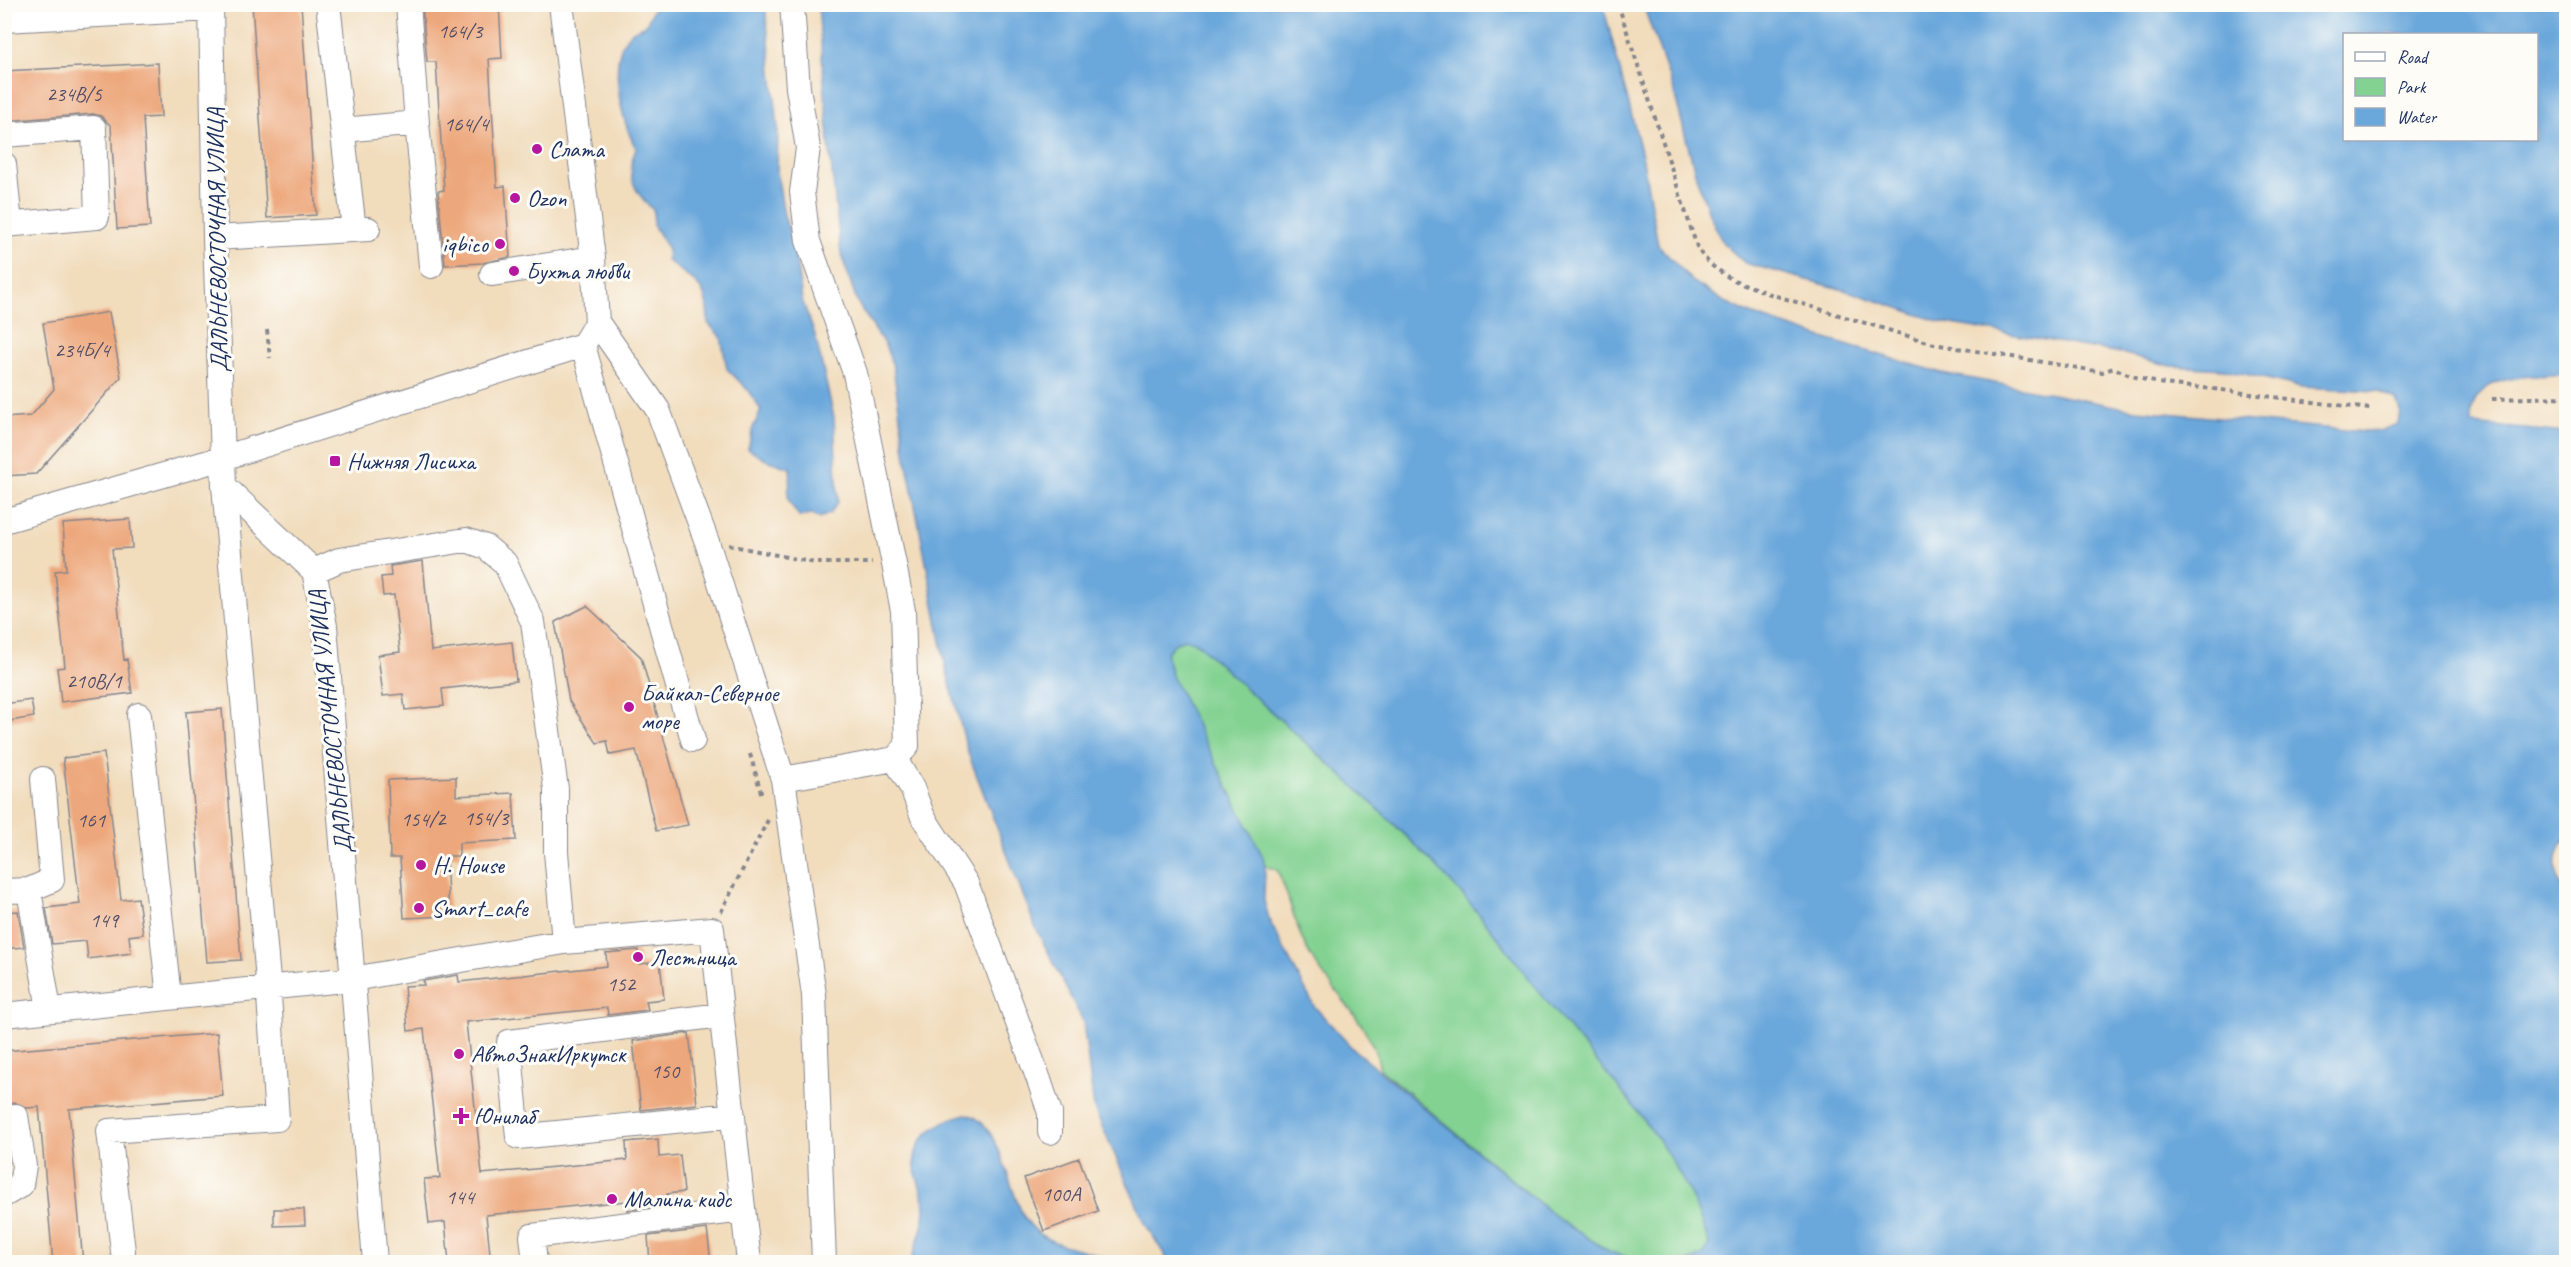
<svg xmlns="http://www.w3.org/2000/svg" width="2571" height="1267" font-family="Caveat,sans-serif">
<rect width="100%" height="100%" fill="#fdfcf7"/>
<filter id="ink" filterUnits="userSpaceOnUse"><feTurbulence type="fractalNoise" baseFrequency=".0167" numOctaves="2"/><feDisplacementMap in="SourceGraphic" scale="12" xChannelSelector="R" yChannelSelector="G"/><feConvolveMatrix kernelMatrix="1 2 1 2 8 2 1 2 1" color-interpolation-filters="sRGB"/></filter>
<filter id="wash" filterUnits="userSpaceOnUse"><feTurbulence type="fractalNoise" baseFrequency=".008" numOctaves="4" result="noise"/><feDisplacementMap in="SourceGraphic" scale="24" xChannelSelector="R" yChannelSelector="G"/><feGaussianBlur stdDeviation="1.35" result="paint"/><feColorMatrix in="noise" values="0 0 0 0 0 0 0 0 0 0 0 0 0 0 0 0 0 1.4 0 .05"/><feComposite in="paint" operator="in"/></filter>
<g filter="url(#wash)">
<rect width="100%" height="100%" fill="#f1dcbc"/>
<path fill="#83d292" stroke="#4f8078" stroke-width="1.5" d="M1184,638l13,5c87,84 183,160 264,250 37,41 69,89 105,132 56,67 119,133 143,219l-6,12 -15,6h-44l-34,-10 -48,-30 -182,-153c-9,-48 -49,-76 -72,-118 -14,-26 -18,-55 -31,-81l-12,-4 -93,-190 -6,-23 8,-9z"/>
<path fill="#6aa7db" stroke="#426b9c" stroke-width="1.5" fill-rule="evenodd" d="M656,4l109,1 13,123 -1,45 7,42 10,32 8,53 13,35 19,82 4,85 -8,12 -11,4 -8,-4 -11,3c-23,-29 -6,-21 -10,-49l-24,-8 -18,-11 5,-21 8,-18 -14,-21 -20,-20 -6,-32 -13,-14c0,-41 -14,-40 -41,-63l1,-11 -15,-24 1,-14c-20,-19 -29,-35 -18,-63 -16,-27 -36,-113 9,-122z
M818,5h785l39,150 16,90 34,36 31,20 30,14 76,25 113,33 194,37 229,22 14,-1 19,-7 2,-14 -4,-11 -19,-8 -76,-4 -77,-18 -53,-3 -50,-13 -181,-31 -89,-30 -106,-29 -22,-20 -13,-27 -14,-40 -23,-88 -30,-83h923v369c-36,3 -101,-2 -94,50l94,9v406c-17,17 -10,37 0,55v368h-878l15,-6 6,-12c-24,-86 -87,-152 -143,-219 -36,-43 -68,-91 -105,-132 -81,-90 -176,-166 -264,-250l-13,-4 -10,5 -8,9 6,23 91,181 2,9 -1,35 6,21 44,84 39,43 209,173 48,30 34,10h-475l-23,-37 -52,-117 -11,-86 -48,-96 -67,-173 -22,-85 -16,-85 -24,-124 -13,-93 -8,-21 -27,-41 -17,-50 -12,-110zM2344,34h192v106h-192z
M966,1114c36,8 41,76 59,104 22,34 59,26 89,44h-203c4,-16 14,-36 14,-53 -1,-13 -6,-24 -9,-36 -8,-34 22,-52 50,-59z"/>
<g id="blocks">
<path fill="#eda77c" d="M252,4h49l15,211 -49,3z
M422,4h77l3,54 -13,1 8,128 8,-1 5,71 -27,6 -38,2 -7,-74 6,-1 -8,-128h-9z
M158,63l3,54 -18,1 7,109 -33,2 -6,-103 -10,-10 -8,-2 -89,7v-50z
M109,312l12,65 -85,97 -32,2v-58l27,-2 23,-27 -11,-66z
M130,519l2,29 -20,1 12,111 3,-1 5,34 -71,9 -4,-34 8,-1 -10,-96 11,-1 -3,-46z
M423,561l8,90 81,-9 4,39 -74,8 2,17 -39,4 -2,-16 -20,2 -5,-41 22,-3 -6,-57 -11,1 -2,-19 10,-1 -1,-10z
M587,606l54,51 47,168 -32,6 -20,-81 -26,5 -3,-14 -10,2 -28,-42 -14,-79z
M31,700l3,17 -30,5v-18z
M222,709l19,251 -34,2 -21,-250z
M104,753l17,147 17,-2 5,36 -14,2 2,17 -43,6 -2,-18 -34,3 -6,-36 34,-4 -17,-146z
M456,777v19l57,-3 3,47 -57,3v13h-13l3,60 -45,2 -4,-60h-10l-2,-78z
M18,911l6,36 -20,2v-37z
M638,950l1,14 21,-2 4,37 -18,2 2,9 -40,5 -1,-7 -141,14 16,152 145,-14 -1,-18 32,-3 1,18 21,-2 4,37 -17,2 1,11 -40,5 -1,-9 -141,14 5,48h-42l-4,-41 -16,2 -5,-45 16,-1 -2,-19 -14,-130 -16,2 -4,-45 20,-1 -1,-4 35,-6 1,7 148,-16 -1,-13z
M217,1033l6,63 -154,13 14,154h-30l-14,-156 -12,1 -13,-6 -10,6v-57z
M689,1033l8,71 -56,6 -8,-69z
M1079,1158l19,53 -54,20 -20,-53z
M274,1209h30l1,16 -31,1z
M707,1229l4,34h-61l-2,-27z"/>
</g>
</g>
<g filter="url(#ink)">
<use href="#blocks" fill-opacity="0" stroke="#86868d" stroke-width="1.5"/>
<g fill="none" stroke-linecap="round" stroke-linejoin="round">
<g stroke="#86868d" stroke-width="26">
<path id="minor" d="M211,4l4,234 9,248 90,85 11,55 50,636
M328,4l26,226
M561,4l32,254 4,64 61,88 49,132 76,237 31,216 10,267
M4,20l208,-11
M417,123l14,143
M343,130l74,-7 -9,-119
M4,135l90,-7 3,89 -93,8
M4,164l6,60
M215,238l153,-9
M492,274l101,-16
M583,345l110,395
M4,521l219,-63 360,-113 14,-23
M314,571l25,-11 127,-20 20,7 19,16 28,59 23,167v63l8,90
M139,715l30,283
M895,759l17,29 11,29 43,66 73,197 11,33v19
M43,779l9,101 -23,10 20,120
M783,779l112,-20 12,-13 -4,-135 -9,-47 -39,-191 -47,-132 -6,-49 6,-44 -10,-60 -6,-84
M4,891l25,-1
M4,1015l349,-36 211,-37 148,-13 37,333
M721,1015l-212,27 9,95 215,-22
M4,1195l17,-10 3,-19 -8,-50
M123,1251l-14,-120 168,-12 -9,-139 -44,-494
M535,1262l-3,-26 211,-26"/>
</g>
<path stroke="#86868d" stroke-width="4" stroke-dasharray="4.5 4.5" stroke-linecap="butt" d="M1618,4l80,246 13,15 20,14 39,15 164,50 168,28 12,-4c39,19 66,17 108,22 49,7 99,13 148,19
M267,330l3,28
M2492,399l74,-2
M729,545l86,18h57
M750,754l12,42
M721,912l47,-92"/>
<use href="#minor" stroke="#fff" stroke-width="24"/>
</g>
</g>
<g fill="#b5179e" stroke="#fdfcf7" stroke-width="2">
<circle cx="537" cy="149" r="6"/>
<circle cx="515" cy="198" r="6"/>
<circle cx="500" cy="244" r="6"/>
<circle cx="514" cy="271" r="6"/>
<rect x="329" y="455" width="12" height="12" rx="3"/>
<circle cx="629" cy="707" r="6"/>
<circle cx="421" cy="865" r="6"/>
<circle cx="419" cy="908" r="6"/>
<circle cx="638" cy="957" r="6"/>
<circle cx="459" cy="1054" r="6"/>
<path d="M458 1107h6v6h6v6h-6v6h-6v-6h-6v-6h6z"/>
<circle cx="612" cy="1199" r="6"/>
</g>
<g text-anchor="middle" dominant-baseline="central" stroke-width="6" stroke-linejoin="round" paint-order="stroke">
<g font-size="21" fill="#504d66">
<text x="460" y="31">164/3</text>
<text x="74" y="94">234В/5</text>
<text x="466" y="124">164/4</text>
<text x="82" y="350">234Б/4</text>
<text x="94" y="681">210В/1</text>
<text x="486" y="818">154/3</text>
<text x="423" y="819">154/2</text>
<text x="91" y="820">161</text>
<text x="104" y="920">149</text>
<text x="621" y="984">152</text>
<text x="665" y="1071">150</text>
<text x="1061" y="1194">100А</text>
<text x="460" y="1197">144</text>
</g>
<g font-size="24" fill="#1b2f5e" stroke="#fdfcf7" text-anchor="start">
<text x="549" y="149">Слата</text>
<text x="527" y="198">Ozon</text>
<text x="488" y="244" text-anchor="end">iqbico</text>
<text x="526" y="271">Бухта любви</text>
<text x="347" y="461">Нижняя Лисиха</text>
<text x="641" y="693">Байкал-Северное<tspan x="641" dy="28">море</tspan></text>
<text x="433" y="865">H. House</text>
<text x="431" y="908">Smart_cafe</text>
<text x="650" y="957">Лестница</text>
<text x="471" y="1054">АвтоЗнакИркутск</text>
<text x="474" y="1116">Юнилаб</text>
<text x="624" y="1199">Малина кидс</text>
</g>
<g font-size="24" fill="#1b2f5e" stroke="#fdfcf7">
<text transform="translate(217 240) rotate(-91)">ДАЛЬНЕВОСТОЧНАЯ УЛИЦА</text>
<text transform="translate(330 722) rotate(-96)">ДАЛЬНЕВОСТОЧНАЯ УЛИЦА</text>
</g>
</g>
<rect width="2571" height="1267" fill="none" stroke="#fdfcf7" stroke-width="24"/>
<rect x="2343" y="33" width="195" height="108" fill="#fdfcf7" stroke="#a3aaba" stroke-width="1.5"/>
<rect x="2355" y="52" width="30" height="9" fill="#ffffff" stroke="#a3aaba" stroke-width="1.5"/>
<text x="2397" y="63" font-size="18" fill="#1b2f5e">Road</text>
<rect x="2355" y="78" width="30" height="18" fill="#83d292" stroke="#a3aaba" stroke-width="1.5"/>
<text x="2397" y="93" font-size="18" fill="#1b2f5e">Park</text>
<rect x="2355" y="108" width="30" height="18" fill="#6aa7db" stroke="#a3aaba" stroke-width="1.5"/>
<text x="2397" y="123" font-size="18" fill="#1b2f5e">Water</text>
</svg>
